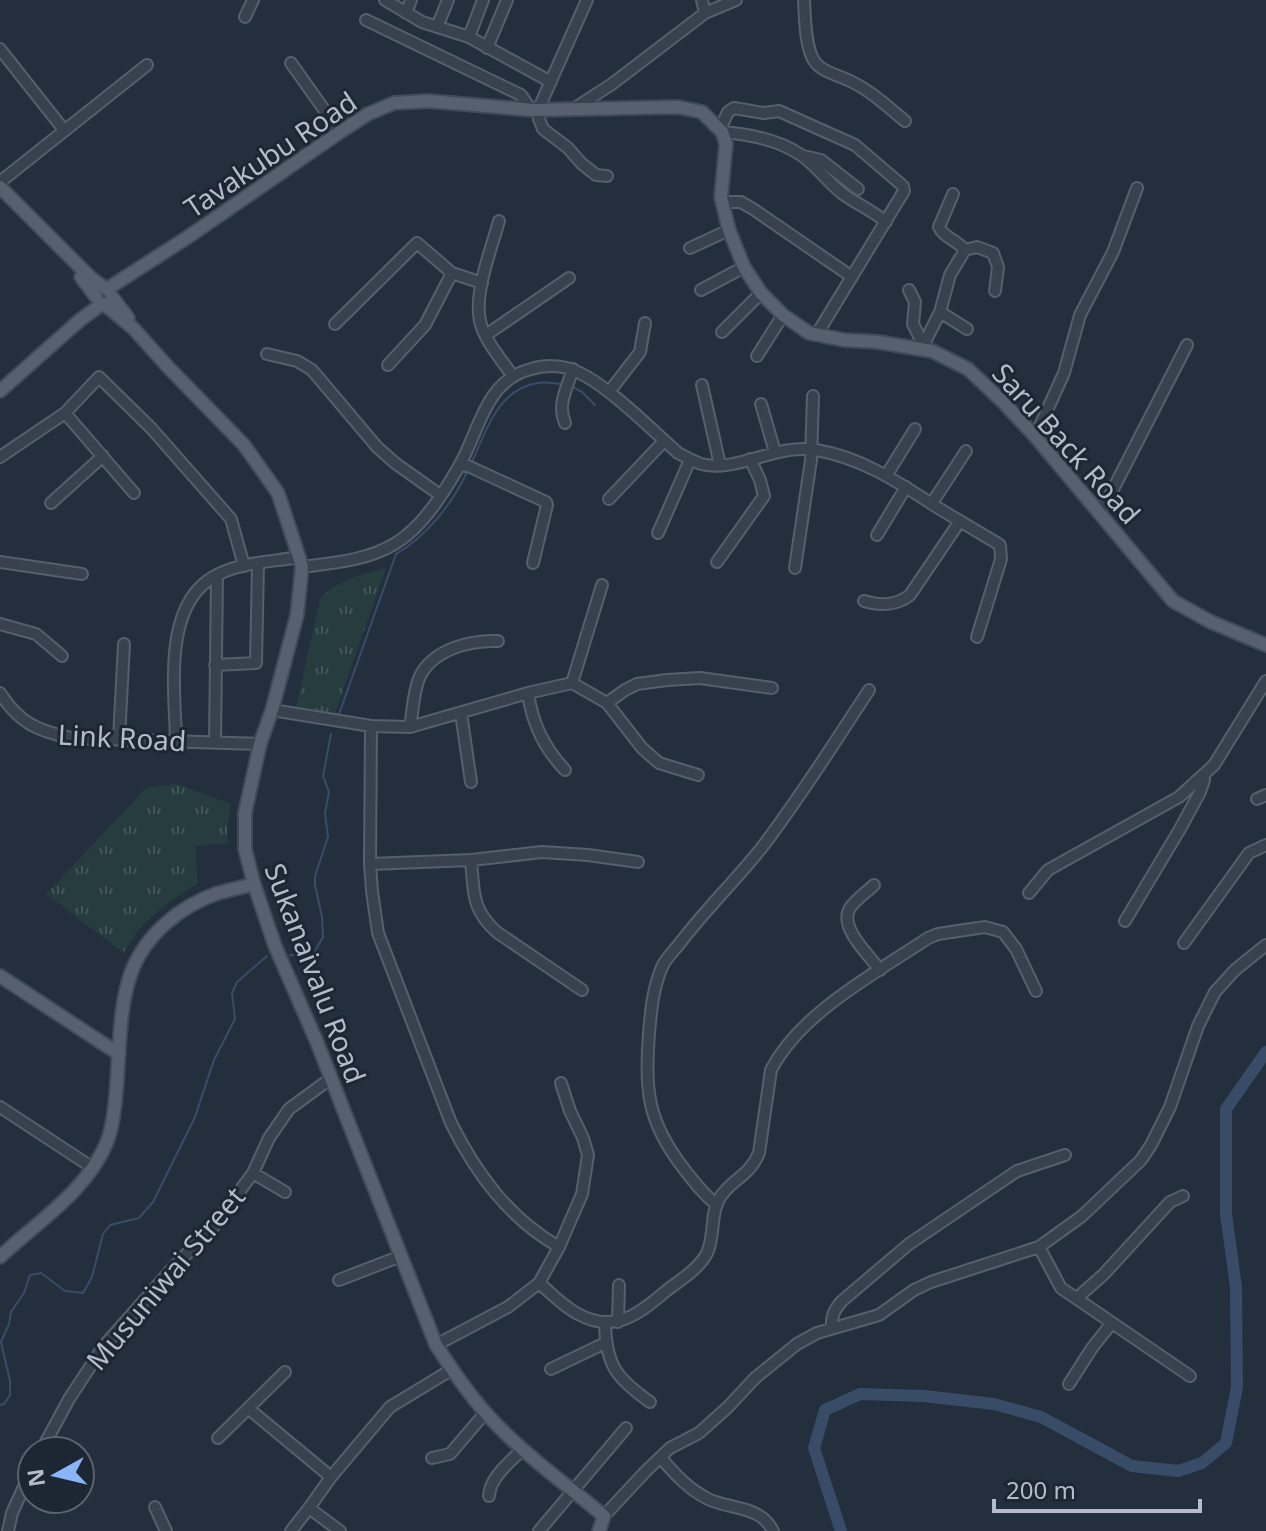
<svg xmlns="http://www.w3.org/2000/svg" width="1266" height="1531" font-family="'Noto Sans',sans-serif">
<defs>
<pattern id="park-tufts" width="24" height="20" patternUnits="userSpaceOnUse" patternTransform="scale(2)"><rect width="24" height="20" fill="#263c3f"/><path d="M3 7l-1-3M5 7V3M7 7l1-3M15 17l-1-3M17 17v-4M19 17l1-3" fill="none" stroke="#435659"/></pattern>
</defs>
<rect width="100%" height="100%" fill="#242f3e"/>
<path fill="url(#park-tufts)" d="M386,568l-53,151 -37,-12 24,-108c17,-19 42,-25 66,-31z
M177,784l54,20 -4,26 1,13 -33,3 3,37c-28,17 -59,39 -74,70l-78,-59 101,-107z"/>
<g fill="none" stroke-linecap="round" stroke-linejoin="round">
<path stroke="#394c67" stroke-width="2" d="M571,386l11,6 13,13
M471,464c15,-32 26,-75 67,-81 8,-2 18,1 27,1
M338,717l58,-163c31,-18 57,-51 72,-84
M290,955l14,1 10,-3 9,-16 -1,-20 -7,-32v-9l13,-39 -3,-24 4,-21 -6,-16 8,-42
M0,1405l4,-1 6,-9v-14l-9,-39 8,-18 2,-12 13,-19 6,-18 11,-2 24,18 18,2 9,-16 11,-43 7,-9 29,-7 14,-16 42,-85 19,-57 21,-41 -3,-26 5,-11 30,-26"/>
<path stroke="#394c67" stroke-width="12" d="M841,1531l-27,-83 11,-38 35,-16 64,2 70,8 47,13 91,49 46,5 24,-8 24,-20 11,-56 -1,-100 -10,-73v-105l40,-57"/>
<g stroke="#565f6c" stroke-width="14">
<path id="minor" d="M385,0l37,22 47,15 82,45
M587,0l-49,110 1,9 4,10 25,19 13,15 15,12 11,1
M702,0l3,13
M804,0c1,17 1,42 8,57 6,14 23,17 36,23 22,10 39,26 57,41
M406,13l5,-13
M245,17l8,-17
M366,20l155,75 10,15
M437,27l11,-27
M469,37l14,-37
M487,48l20,-48
M0,49l64,81
M291,63l49,69
M575,108l37,-24 93,-71 31,-13
M720,129l8,-17 6,-4 30,5 15,-2 76,34 48,41 1,5 -87,143
M722,132c26,2 57,8 79,23 16,11 27,28 42,39 14,10 30,17 43,28
M803,156l18,4 37,29
M0,182l147,-117
M953,194l-14,33c4,10 19,14 26,23
M722,202h19l12,7 99,68
M499,221c-8,29 -25,71 -19,100 4,19 21,38 32,54
M690,248l39,-18
M701,290l43,-23
M909,290l6,12 -2,22 10,20
M940,312l27,17
M335,324l82,-81 35,30 30,10
M722,332l39,-39
M486,335l83,-57
M922,348l18,-36 10,-37 15,-25 12,-3 16,6 5,14 -3,24
M267,354l30,7 15,9 65,77 18,16 45,32
M757,356l26,-41
M388,365l37,-40 27,-52
M702,385l18,80
M609,392l31,-40 5,-29
M761,404l14,48
M65,413l69,80
M565,423c-8,-19 2,-35 8,-54
M1034,435l5,-7 25,-55 16,-58 33,-63 24,-64
M0,457l65,-44 34,-36 52,51 80,91 13,47
M460,465l8,1 78,36 1,3 -14,58
M886,476l29,-47
M609,499l55,-58
M51,503l52,-47
M932,503l34,-52
M1098,512l9,-11 80,-156
M658,533l32,-73
M877,535l29,-48
M0,562l82,12
M717,562l47,-66 -4,-16 -10,-21
M302,567c32,-4 67,-7 94,-24 27,-17 47,-49 62,-75 22,-37 26,-87 73,-99 13,-4 30,-4 42,1 32,12 79,60 105,83 7,4 15,8 23,11 36,9 76,-21 115,-14 43,7 79,30 116,54 22,14 45,27 68,41l1,14 -24,78
M795,568l16,-108 2,-64
M864,601c17,5 32,5 46,-6l50,-74
M0,624l36,10 26,22
M215,665l41,-2 2,-99
M572,683l30,-98
M0,693c19,30 38,38 71,45l189,6
M528,693c4,30 16,55 37,77
M607,703l18,-13 12,-6 30,-4 33,-2 72,10
M272,710l99,16 39,1 118,-34 44,-10 35,20 35,45 17,15 39,12
M461,713l10,69
M371,726l-1,138 2,27 6,42 73,190c26,52 58,95 108,124
M410,727c3,-16 3,-36 10,-51 14,-27 50,-36 78,-35
M119,739l5,-95
M176,741c-1,-51 -14,-136 39,-165 25,-14 57,-14 84,-19
M215,742l2,-167
M1257,799l9,-4
M471,860c3,32 0,50 27,73l84,57
M370,864l101,-4 71,-8 46,3 50,7
M874,885c-7,7 -18,14 -24,23 -12,19 19,47 30,62
M1029,893l19,-23 131,-73 35,-32 52,-84
M1125,921l55,-92 20,-37 4,-12 -2,-4
M1184,943l65,-90 17,-8
M0,1107l93,61
M253,1173l32,19
M717,1205c-13,-10 -23,-23 -33,-36 -37,-48 -39,-77 -35,-136 2,-23 4,-45 13,-66 4,-9 12,-16 18,-24 26,-34 57,-64 83,-97 38,-50 72,-104 106,-156
M1039,1247l22,41 129,88
M339,1280l62,-24
M539,1283c12,10 25,24 39,31 36,20 61,0 88,-23 14,-11 33,-22 41,-38 8,-17 3,-38 12,-54 11,-19 30,-22 40,-46l12,-83c29,-57 105,-97 157,-132l10,-4 47,-7 18,5 13,17 20,42
M1077,1298l27,-24 66,-72 13,-6
M618,1322l1,-37
M605,1323c1,42 11,55 45,79
M832,1328c-1,-12 2,-18 10,-27l67,-57 108,-73 48,-16
M436,1345l72,-38 31,-24 20,-36 23,-53 6,-39 -5,-17 -13,-27 -9,-28
M551,1369l54,-26
M1069,1384l23,-36 19,-24
M249,1409l82,68
M218,1438l67,-66
M41,1451l28,-52 34,-52 68,-77 42,-43 40,-54 16,-35 20,-29 41,-30
M432,1458l18,-4 35,-41
M661,1458c14,16 27,31 47,41 23,11 52,6 65,32
M489,1496c1,-19 21,-34 34,-47
M155,1507l11,24
M309,1508l31,23
M604,1516l42,-45 24,-23 29,-15 29,-26 27,-29 42,-34 20,-11 62,-18 35,-25 17,-8 108,-35 43,-31 59,-56 10,-15 19,-38 28,-81 17,-34 20,-22 31,-25
M8,1531l4,-18 20,-44
M291,1531l18,-23 22,-31 59,-70 61,-37
M539,1531l87,-103"/>
</g>
<g stroke="#414a57" stroke-width="16">
<path id="major" d="M0,187l91,91 15,11
M81,277l15,20
M107,289l81,-52 152,-105 28,-18 26,-11 34,-2 105,9 145,-3 24,5 20,20 4,12 -5,53 8,33 15,37 17,26 22,22 26,18 35,7 34,2 54,9 36,18 35,33 31,33 139,166 38,21 55,23
M112,297l16,21
M104,304l29,24 36,40 75,77 34,48 21,64 3,10 -5,48 -25,95 -12,34 -15,69v36l9,35 21,62 41,94 120,305c18,28 37,56 60,79 33,34 72,62 108,92l-5,15
M0,391l80,-71 22,-16
M0,976l119,78
M0,1257c37,-35 87,-66 107,-115 8,-20 10,-56 11,-78 2,-29 3,-63 13,-91 14,-38 49,-67 87,-80 12,-3 24,-6 36,-9"/>
</g>
<use href="#minor" stroke="#38414e" stroke-width="10"/>
<use href="#major" stroke="#56606e" stroke-width="12"/>
</g>
<g text-anchor="middle" dominant-baseline="central" stroke-width="6" stroke-linejoin="round" paint-order="stroke">
<g font-size="28" fill="#b4bcc9" stroke="#1d2633">
<text transform="translate(270 154) rotate(-34)">Tavakubu Road</text>
<text transform="translate(1067 443) rotate(48)">Saru Back Road</text>
<text transform="translate(122 737) rotate(3)">Link Road</text>
<text transform="translate(316 973) rotate(69)">Sukanaivalu Road</text>
<text transform="translate(165 1278) rotate(-50)">Musuniwai Street</text>
</g>
</g>
<g transform="translate(56 1475) rotate(262)"><circle r="38" fill="#1d2633" stroke="#59626f" stroke-width="2"/>
<path d="M0-6L14 30L0 20L-14 30Z" fill="#8ab4f8"/>
<text y="-12" font-size="22" font-weight="bold" text-anchor="middle" fill="#b4bcc9">N</text>
</g>
<path d="M994 1499v12h206v-12" fill="none" stroke="#b4bcc9" stroke-width="4"/>
<text x="1006" y="1499" font-size="24" fill="#b4bcc9" stroke="#1d2633" stroke-width="6" paint-order="stroke">200 m</text>
</svg>
